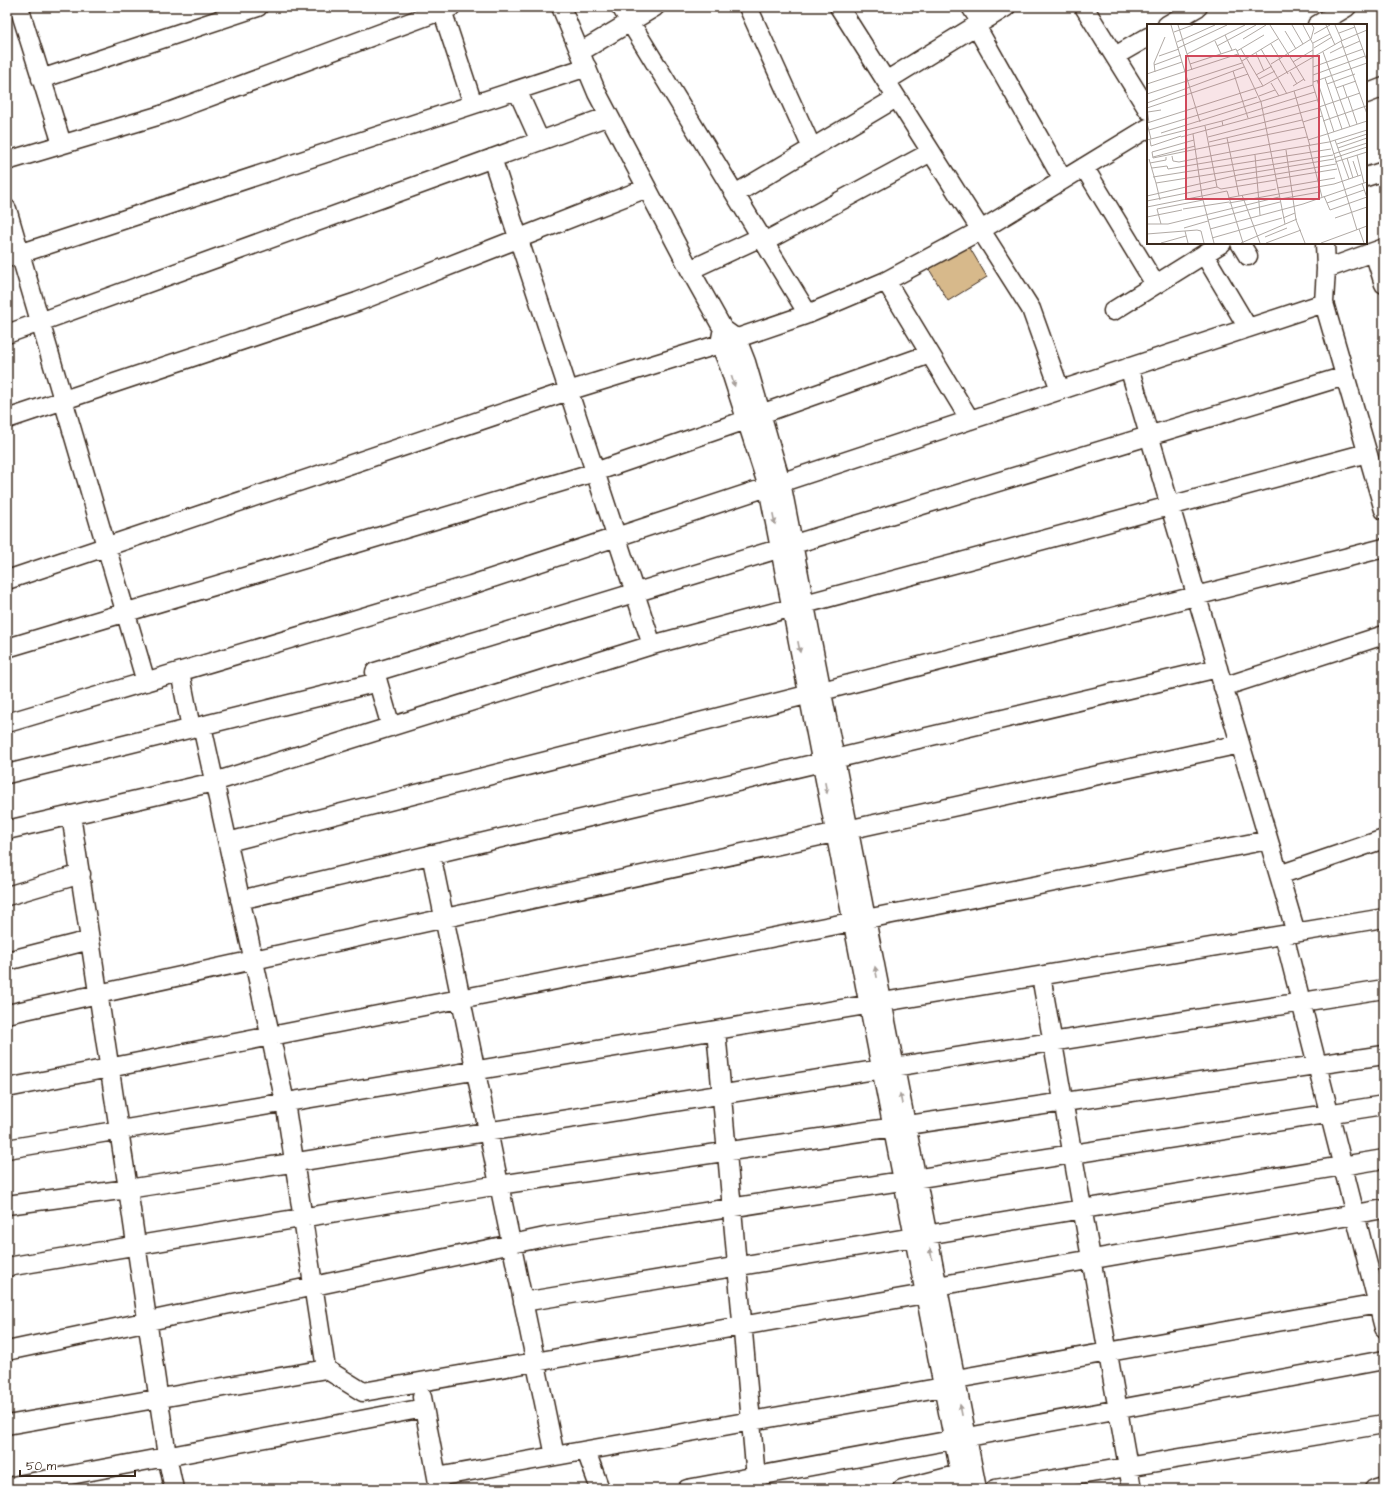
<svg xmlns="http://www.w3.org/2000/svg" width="1391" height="1496" font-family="'Architects Daughter',sans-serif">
<rect width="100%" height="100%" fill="#fff"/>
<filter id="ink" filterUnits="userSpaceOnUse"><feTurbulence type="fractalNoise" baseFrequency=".025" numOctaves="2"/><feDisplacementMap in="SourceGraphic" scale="8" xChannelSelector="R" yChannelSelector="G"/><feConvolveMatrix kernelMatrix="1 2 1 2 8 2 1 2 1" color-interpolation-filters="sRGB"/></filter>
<g filter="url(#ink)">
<path fill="#d7b98b" stroke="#3b2a1e" d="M968,245l19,32 -39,24 -19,-32z"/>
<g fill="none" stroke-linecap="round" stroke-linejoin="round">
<g stroke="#3b2a1e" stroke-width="21">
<path id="minor" d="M19,7l43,137
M561,7l36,86 93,177 33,59 14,10 9,23 35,120 196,1007
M621,7l187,307
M748,7l64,141
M839,7l192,302 29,81
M971,7l10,16
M1084,7l64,103
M442,10l31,94
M1167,25l31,-18
M1317,25l30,-18
M976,26l87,154
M580,52l75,-45
M1115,56l33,-19
M41,79l217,-72
M886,81l120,-74
M517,90l23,51
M1366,94l18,-7
M492,158l160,487
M7,161l154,-46 290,-108
M1084,167l71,117
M1366,177l18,-6
M735,194l161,-96
M7,209l139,473
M764,242l167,-90
M1240,243l8,13
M1325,243l1,26 -2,34 60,207
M1374,252l10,32
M1204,254l44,74
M7,258l580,-191
M1326,269l58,-21
M690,270l71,-33
M886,281l84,139
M1113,311l109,-68
M722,333l-2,11 9,22 39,121 195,1002
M7,334l602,-218
M1129,367l167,566
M761,414l169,-60
M7,419l350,-117 290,-114
M7,580l561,-189 152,-47 88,-30 78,-33 95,-51 167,-102
M7,648l588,-176 151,-52
M180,672l11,56
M1223,687l161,-52
M7,723l464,-138 853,-282
M202,726l83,376 41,267
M391,727l-16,-55 970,-296
M7,774l371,-92
M71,815l57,374 39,267 7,33
M7,830l207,-48 438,-137 715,-192
M228,842l1156,-294
M431,854l124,602
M1279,875l105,-36
M7,896l74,-22
M240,900l978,-232
M1284,935l100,393
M7,961l83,-21
M1041,976l91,513
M7,1014l1233,-270
M716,1030l41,459
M7,1088l1261,-248
M7,1149l1377,-231
M7,1205l121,-16 1256,-200
M7,1267l492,-82 885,-130
M937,1286l447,-77
M523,1302l861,-143
M7,1351l538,-114 839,-132
M945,1381l439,-78
M422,1397l17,91
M7,1425l319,-56 37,23 573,-100
M586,1451l14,38
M437,1477l506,-90
M7,1487l417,-79
M687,1489l697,-129
M902,1489l69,-18
M995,1489l389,-65
M1374,1489l10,-3"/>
</g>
<use href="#minor" stroke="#fff" stroke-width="18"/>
</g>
<defs><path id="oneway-solid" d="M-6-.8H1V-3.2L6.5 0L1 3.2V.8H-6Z"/></defs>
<g fill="#a79f9a">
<use href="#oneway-solid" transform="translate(733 381) rotate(72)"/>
<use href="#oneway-solid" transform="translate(774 519) rotate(79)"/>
<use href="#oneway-solid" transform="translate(799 647) rotate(79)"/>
<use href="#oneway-solid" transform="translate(826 788) rotate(79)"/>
<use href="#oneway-solid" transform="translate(876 972) rotate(-101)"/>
<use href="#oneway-solid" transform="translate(901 1099) rotate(-101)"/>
<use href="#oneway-solid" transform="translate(931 1254) rotate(-101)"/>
<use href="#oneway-solid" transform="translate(961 1410) rotate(-101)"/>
</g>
</g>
<g transform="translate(1147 24)">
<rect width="220" height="220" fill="#fff"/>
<path fill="none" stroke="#b1aaa5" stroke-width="1" d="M24,1l29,97M31,1l14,45M123,1l27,43M145,1l11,19M156,1l10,19v41l44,145M179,1l9,20M188,1l7,16M207,1l13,36M138,7l11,18M27,8l19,-7M192,9l16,-6M167,10l16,-9M78,11l7,15M96,15l23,-14M68,17l6,13M194,17l26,73M30,18l38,-17M166,19l17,-9M124,20l9,15M70,22l39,-21M31,24l49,-23M167,24l18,-11M197,24l16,-7M94,25l22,37M114,25l26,45M90,27l27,-16M176,28l27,75M109,29l8,18M183,29l14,-7M40,30l58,-29M12,32l20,-7M132,35l9,15M95,37l36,-22M146,38l20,-12M43,40l46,-15 25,53 24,122M124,40l40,-25 3,-11 -2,-3M7,41l27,-10M166,43l50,-18M150,44l8,13M86,47l15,47M8,48l-1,-9 11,-26M143,48l7,12M0,50l35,-12M109,51l16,-9M166,51l52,-19M178,54l17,51M112,55l16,-8M170,56l17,52M166,58l54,-19M124,59l8,13M0,60l91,-30M180,60l28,-10M196,61l4,12M146,62l11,-7M189,64l20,-7M147,67l16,55M0,70l95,-31M112,72l16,-6M201,73l9,27M0,79l97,-36M172,83l41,-14M0,84l101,-34M0,84l2,15M1,88l13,-2M176,97l43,-15M156,98l19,-6M0,99l116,-37 78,-45 26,-11M0,99l4,16M58,102l12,61M76,102l-1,-5 93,-29M2,106l108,-33M14,109l152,-48M46,110l9,62 12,47M180,110l40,-13M34,113l136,-37M61,113l111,-29M80,114l12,58M0,116l75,-19M3,116l1,6 30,-10M47,116l-42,12 1,6 152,-31M161,116l19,-6M188,116l14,39M62,118l93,-22M190,120l30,-10M162,122l13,51M191,124l29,-10M139,126l10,70 9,23M186,130l34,-11M108,131l5,60M210,131l7,28M25,132l1,5 6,1 128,-25M6,133l42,-11M187,134l33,-11M200,134l6,20M2,135l7,24 177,-28M206,137l5,15M188,138l32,-10M3,139l16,-3v-3M5,144l15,-2 1,3 161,-27 38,-12M6,153l178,-28M129,155l61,-10M89,157l100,-17M9,159l4,17M215,159l5,15M130,164l58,-10M80,167l16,52M95,171l18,48M0,172l91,-21 96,-16M177,172l6,14 37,-13M81,174l48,-9M133,175l40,-7M0,177l70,-14 4,2 55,-9M82,179l105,-19 27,-9M180,179l37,-13M0,183l80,-16M36,185l46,-7M0,193l35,-7M136,194l12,-5M188,194l32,-11M61,196l72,-18M0,200h21l111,-27M14,200l-4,-15 46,-9M37,204l24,-7M63,205l93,-25 64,-22M212,205l5,14M38,207l3,12M0,210l50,-4 4,1 3,12M118,213l22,-9M65,214l70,-20M14,219l25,-7M94,219l56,-24M119,219l35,-13M174,219l46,-17"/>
<path fill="#d1495b" fill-opacity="0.15" stroke="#d1495b" stroke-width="2" d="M39,32h133v143h-133z"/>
<rect width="220" height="220" fill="none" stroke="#3b2a1e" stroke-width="2"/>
</g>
<rect width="1391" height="1496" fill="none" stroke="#fff" stroke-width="24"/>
<rect x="12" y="12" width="1367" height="1472" fill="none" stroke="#3b2a1e" stroke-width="1.5" filter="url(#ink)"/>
<path d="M20 1470v6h115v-6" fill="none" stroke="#3b2a1e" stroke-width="2"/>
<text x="26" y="1470" font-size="12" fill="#3b2a1e" stroke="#ffffff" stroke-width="3" paint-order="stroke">50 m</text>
</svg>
